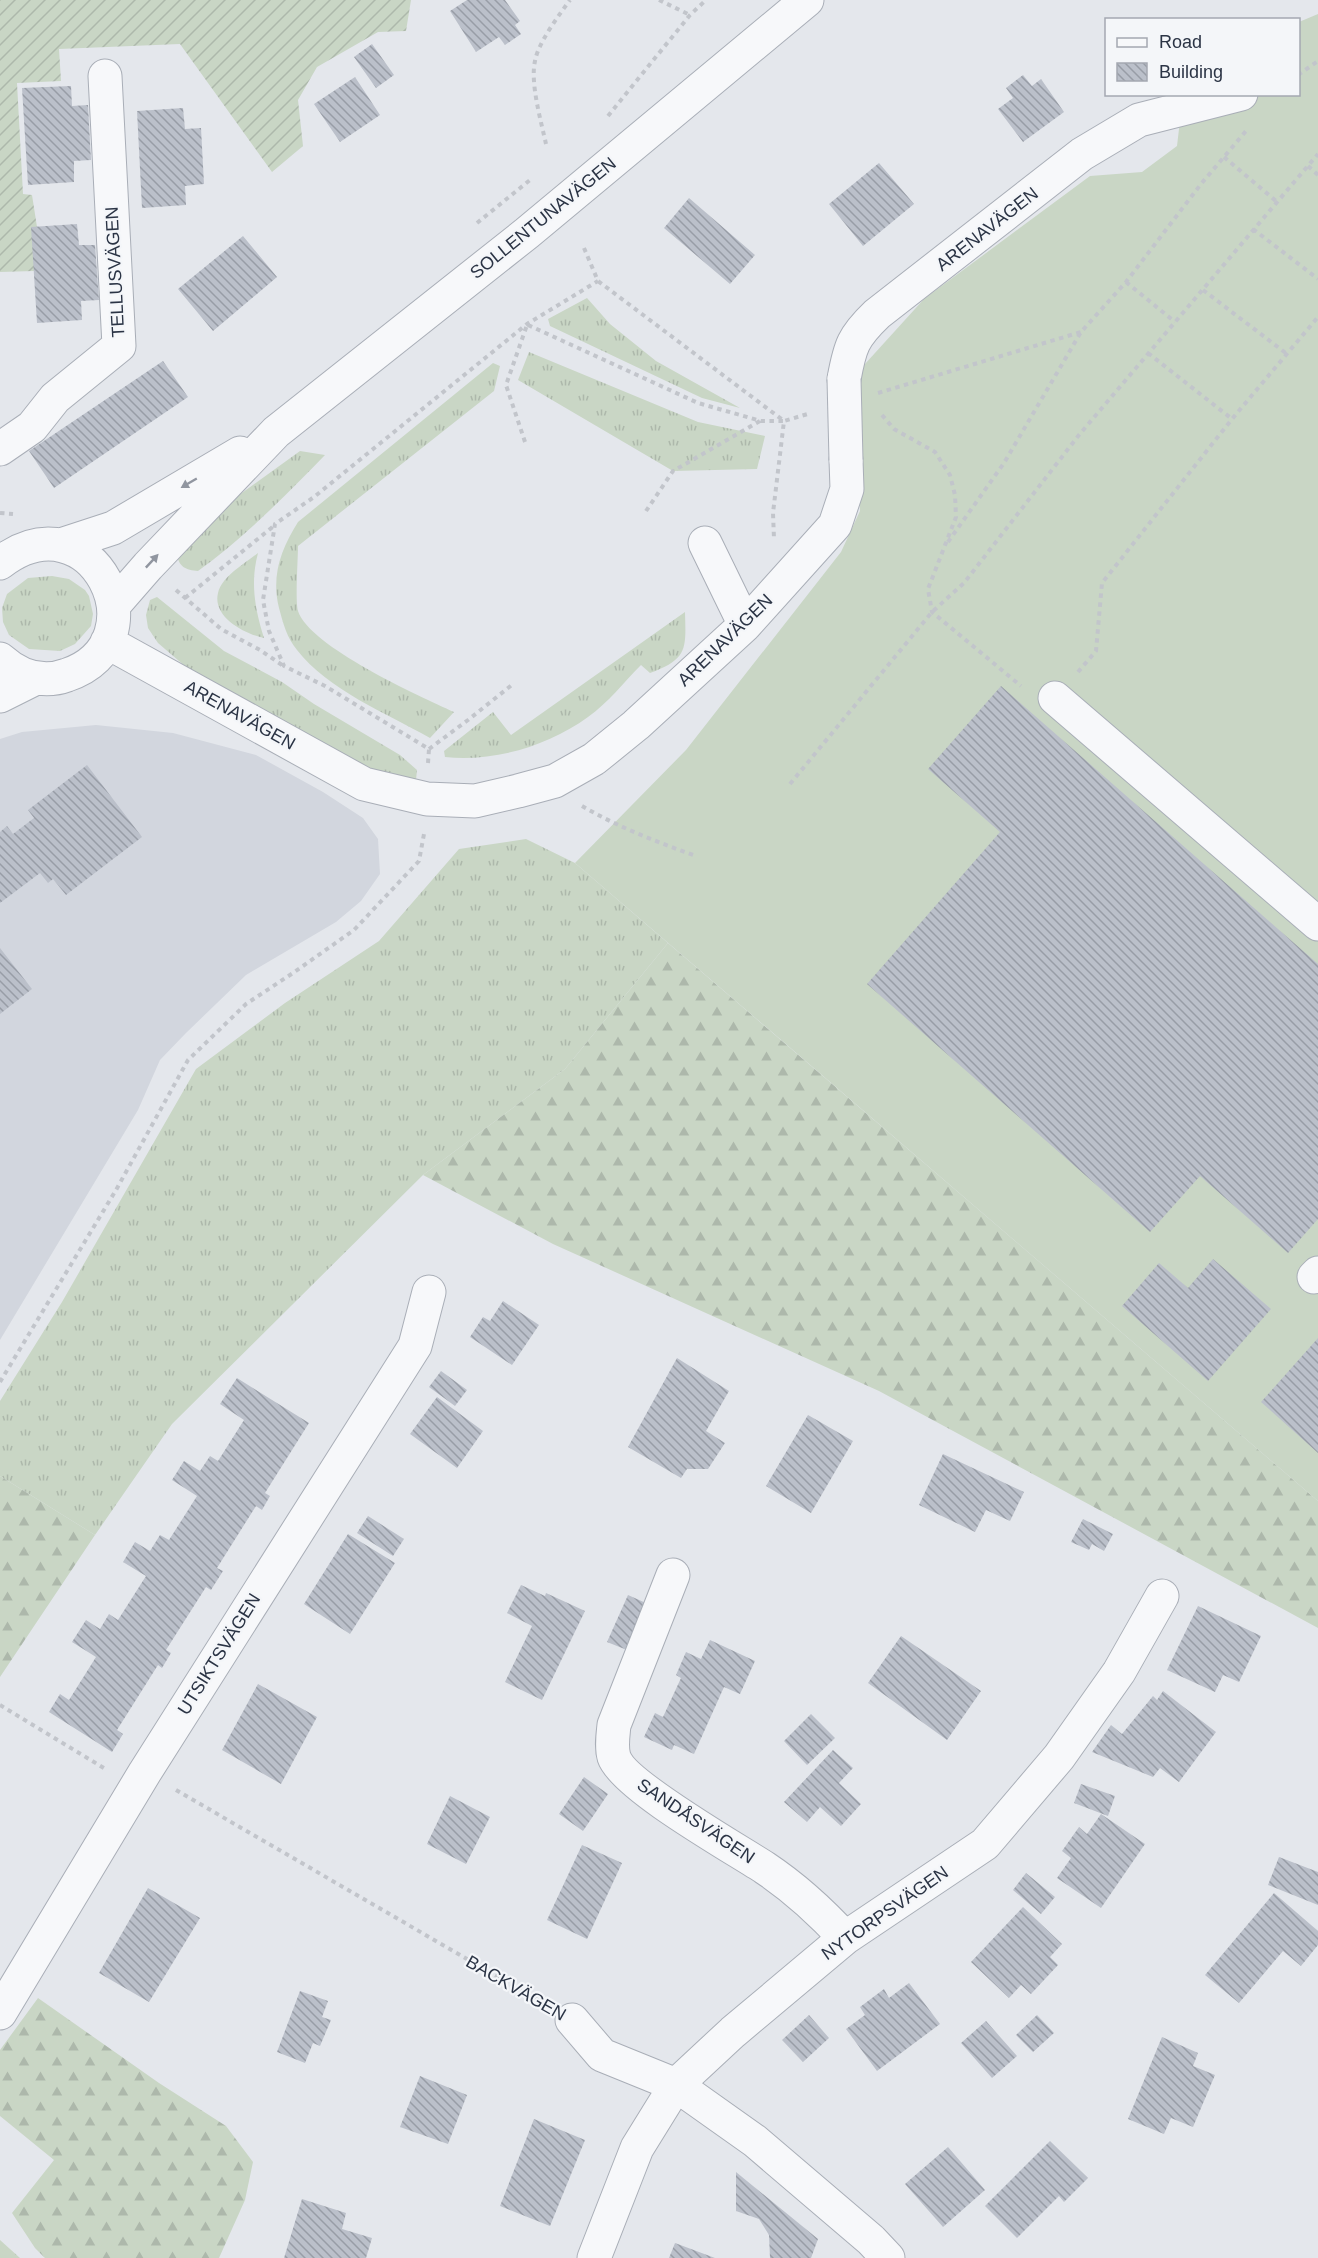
<svg xmlns="http://www.w3.org/2000/svg" width="1318" height="2258" font-family="Arial,sans-serif">
<defs>
<pattern id="grass-tufts" width="24" height="20" patternUnits="userSpaceOnUse" patternTransform="scale(1.5)"><rect width="24" height="20" fill="#c9d6c5"/><path d="M3 7l-1-3M5 7V3M7 7l1-3M15 17l-1-3M17 17v-4M19 17l1-3" fill="none" stroke="#adb8ab"/></pattern>
<pattern id="forest-firs" width="22" height="20" patternUnits="userSpaceOnUse" patternTransform="scale(1.5)"><rect width="22" height="20" fill="#c9d6c5"/><path d="M5 1l3.5 6h-7zM16 11l3.5 6h-7z" fill="#adb8ab"/></pattern>
<pattern id="cemetery-stones" width="16" height="16" patternUnits="userSpaceOnUse" patternTransform="scale(1.5)"><rect width="16" height="16" fill="#c9d6c5"/><path d="M2 7V4a2 2 0 0 1 4 0v3zM10 15v-3a2 2 0 0 1 4 0v3z" fill="#adb8ab"/></pattern>
<pattern id="garden-furrows" width="10" height="10" patternUnits="userSpaceOnUse" patternTransform="scale(1.5)"><rect width="10" height="10" fill="#c9d6c5"/><path d="M-1 1l2-2M0 10L10 0M9 11l2-2" fill="none" stroke="#adb8ab"/></pattern>
<pattern id="building-back-hatch" width="6" height="6" patternUnits="userSpaceOnUse" patternTransform="scale(1.5)"><rect width="6" height="6" fill="#bbc0ca"/><path d="M-1 5l2 2M0 0l6 6M5-1l2 2" fill="none" stroke="#989da6"/></pattern>
</defs>
<rect width="100%" height="100%" fill="#e4e7ec"/>
<path fill="#d2d6de" d="M96,725l77,8 83,22 67,37 40,26 15,21 2,35 -19,27 -25,21 -90,53 -60,58 -26,27 -22,50 -138,230v-601l22,-7z"/>
<path fill="url(#grass-tufts)" d="M587,298l23,26 46,37 84,47 -38,-10 -152,-72 -2,-7z
M529,352l169,70 67,14 -8,33 -84,2 -155,-91z
M493,363l7,3 -6,25 -196,155c0,13 -3,55 0,65 12,36 121,85 156,101l-24,26c-44,-25 -102,-48 -133,-88 -10,-12 -14,-27 -18,-42 -8,-32 2,-59 19,-86z
M300,451l25,4c-40,41 -80,82 -127,116 -12,-1 -20,-4 -21,-18l37,-40z
M258,553c-8,30 -3,56 6,85 -19,-4 -52,-21 -46,-45 4,-17 28,-30 40,-40z
M52,576l17,3 16,11 4,6 4,18 -2,12 -16,18 -15,7 -31,-2 -20,-14 -6,-13 -1,-14 5,-14 21,-16z
M157,597l67,54 58,31 32,22 86,51 17,15 -2,20 -56,-25 -173,-98 -28,-24 -10,-15 -2,-13 4,-15z
M685,612c1,37 3,47 -35,61l-9,-8c-17,17 -33,38 -53,52 -40,29 -93,45 -143,40l-1,-6 49,-39 18,23z
M526,839l49,24 93,80 -103,126 -142,106 -251,249 -77,111 -95,-59v-75l62,-99 134,-233 89,-66 94,-62 80,-92z"/>
<path fill="url(#forest-firs)" d="M668,943l650,558v127l-439,-237 -326,-147 -130,-69 142,-106z
M0,1476l95,59 -95,142z
M38,1998l121,85 67,43 27,36 -8,38 -26,58h-174l-10,-10 -23,-35 42,-53 -54,-44v-66z"/>
<path fill="url(#cemetery-stones)" d="M0,2240l20,18h-20z"/>
<path fill="url(#garden-furrows)" d="M0,0h411l-5,31 -28,1 -61,35 -19,33 5,46 -31,26 -92,-128 -121,5 2,32 -44,2 6,111 9,1 5,32 -3,44 -34,1z"/>
<path fill="#c9d6c5" d="M1318,14v1487l-743,-638 111,-113 155,-198 19,-41 -5,-136 69,-76 166,-123 52,-4 35,-26 6,-51 115,-1 1,-72z"/>
<path fill="url(#building-back-hatch)" d="M467,0h38l15,21 -5,4 6,9 -16,11 -6,-8 -23,15 -26,-41z
M372,44l22,31 -18,13 -22,-31z
M1023,75l9,11 9,-7 23,33 -41,30 -25,-33 15,-11 -7,-10z
M355,77l25,38 -40,27 -26,-38z
M71,86l1,20 16,-1 3,55 -17,1v21l-46,3 -6,-97z
M183,108l2,21 16,-1 3,56 -19,2 1,19 -44,3 -5,-97z
M879,163l35,41 -51,42 -34,-42z
M689,198l66,57 -25,29 -66,-56z
M77,224l2,21h16l4,55 -18,1 1,19 -45,3 -6,-96z
M243,236l34,41 -64,54 -35,-42z
M163,361l25,36 -134,91 -25,-37z
M1001,686l317,278v255l-30,34 -88,-77 -50,56 -283,-248 133,-152 -72,-63z
M87,765l55,72 -76,58 -13,-16 -5,4 -8,-10 -40,30v-71l7,-6 6,8 21,-16 -6,-8z
M0,948l32,41 -32,25z
M1213,1259l58,50 -63,72 -86,-75 37,-43 29,25z
M503,1301l36,24 -27,40 -42,-28 13,-20 7,4z
M1318,1338v115l-57,-51z
M677,1358l52,33 -23,40 19,12 -17,26h-21l-6,9 -53,-31z
M441,1371l26,19 -12,16 -26,-19z
M237,1378l72,45 -44,70 5,3 -8,14 -6,-4 -39,62 6,3 -12,19 -5,-3 -40,63 5,3 -9,15 -4,-3 -41,65 6,4 -11,18 -63,-40 11,-18 9,6 27,-43 -24,-15 14,-22 14,9 9,-15 9,6 28,-44 -23,-14 12,-20 15,9 10,-16 9,5 28,-44 -25,-16 12,-19 16,10 10,-15 8,5 26,-41 -24,-16z
M437,1397l46,34 -26,37 -47,-34z
M808,1415l45,26 -42,72 -45,-27z
M943,1454l81,38 -14,29 -24,-11 -11,22 -56,-27z
M368,1516l36,23 -11,17 -36,-23z
M1083,1519l30,15 -9,17 -12,-7 -3,6 -18,-8z
M348,1534l47,29 -45,71 -46,-30z
M521,1585l24,11 1,-3 39,18 -43,89 -37,-18 27,-56 -25,-13z
M628,1595l20,9 -21,46 -20,-8z
M1198,1606l63,30 -22,46 -16,-7 -8,17 -48,-22z
M901,1636l80,55 -34,49 -79,-57z
M710,1640l45,21 -15,33 -16,-7 -30,67 -20,-9 -2,5 -28,-13 11,-24 8,4 18,-39 -5,-3 10,-23 15,7z
M258,1684l59,33 -36,67 -59,-34z
M1163,1691l53,41 -37,50 -19,-14 -7,9 -61,-25 19,-27 11,9 31,-38 4,4z
M811,1714l24,24 -28,27 -23,-24z
M833,1750l20,18 -14,15 22,21 -20,22 -21,-19 -13,15 -23,-20z
M584,1777l24,17 -25,37 -24,-17z
M1081,1784l34,12 -7,20 -34,-13z
M450,1796l40,21 -24,47 -39,-20z
M1101,1814l44,30 -44,64 -44,-30 14,-20 -9,-7 17,-24 8,7z
M582,1845l40,18 -35,76 -40,-19z
M1279,1857l39,15v33l-50,-20z
M1026,1873l29,24 -14,17 -28,-24z
M148,1888l52,30 -51,84 -50,-29z
M1274,1893l44,38v14l-17,21 -18,-15 -44,52 -34,-28z
M1023,1907l39,37 -12,13 8,8 -27,29 -10,-9 -12,13 -38,-36z
M909,1983l31,41 -63,47 -31,-42 19,-14 -5,-8 24,-18 5,9z
M300,1991l28,10 -6,16 9,3 -11,26 -7,-3 -8,20 -28,-11z
M809,2015l20,23 -26,24 -21,-22z
M1037,2015l17,18 -21,19 -17,-17z
M986,2021l31,35 -25,22 -31,-35z
M1162,2037l36,16 -5,13 22,9 -22,52 -22,-9 -7,16 -36,-15z
M420,2076l47,19 -19,49 -48,-17z
M534,2119l51,21 -35,86 -50,-20z
M1050,2141l38,37 -24,24 -5,-6 -42,42 -32,-32z
M948,2147l37,43 -42,37 -38,-43z
M736,2172l82,67 -7,19h-41l-1,-23 -10,-16 -23,-8z
M302,2199l44,14 -4,16 30,9 -6,20h-82z
M675,2243l40,15h-46z"/>
<g fill="none" stroke-linecap="round" stroke-linejoin="round">
<g stroke="#a9aeb7" stroke-width="35">
<path id="minor" d="M844,379c6,-33 9,-42 33,-65l205,-160 57,-34 102,-26
M0,449l32,-22 23,-29 64,-52 -14,-270
M705,543l40,82
M61,545l52,-17 127,-75
M0,563c92,-71 165,79 67,112 -24,9 -48,1 -67,-16
M114,605l34,-39 128,-134 251,-199 280,-233
M107,642l257,142 63,15 48,2 43,-10 37,-10 39,-22 42,-34 109,-100 90,-100 12,-36 -1,-29
M0,696l36,-18
M1055,698l263,226
M1314,1277l4,-4
M673,1575l-59,150c-1,10 -3,22 0,32 9,28 122,92 151,111 30,20 56,44 80,70
M0,2013l145,-241 270,-426 14,-54
M572,2020l30,35 74,30 79,56 116,99 17,18
M594,2258l43,-110 39,-63 57,-53 112,-94 140,-94 74,-87 60,-85 43,-76"/>
</g>
<path stroke="#c2c5cb" stroke-width="4" stroke-dasharray="4.5 4.5" stroke-linecap="butt" d="M659,0l31,15
M1298,75l20,-14
M608,116l82,-101 16,-15
M546,144c-5,-23 -16,-61 -11,-83 3,-18 24,-46 35,-61
M1224,157l52,44
M1308,166l10,9
M477,223l53,-43
M1253,229l65,50
M584,248l14,33 186,140 27,-8
M1126,282l49,40
M1203,290l84,64
M528,325l170,78 63,18h23l-11,92 1,26
M1148,353l84,66
M878,393l203,-61
M882,415l12,14 41,23 15,23 5,20 1,22 -28,72 4,23 89,74
M525,442l-19,-57 21,-60
M646,511l27,-40 87,-50
M0,513l13,1
M948,542l56,-79 77,-131 45,-50 75,-98 45,-53
M176,590l45,39 39,21 22,15
M185,598l90,-73
M1078,672l18,-21 6,-68 130,-164 86,-102
M429,749l39,-29 45,-36
M428,763l1,-14 -104,-63 -41,-20 -15,-35 -6,-31 12,-76 39,-27 213,-173 71,-43
M790,784l142,-172 32,-29 115,-148 239,-281
M582,806c36,21 75,36 114,50
M0,1382l116,-192 72,-130 58,-56 47,-31 61,-43 65,-69 5,-27
M0,1705l107,65
M176,1790l365,212"/>
<use href="#minor" stroke="#f7f8fa" stroke-width="33"/>
<g stroke="#a9aeb7" stroke-width="35" stroke-linecap="butt">
<path id="minor-bridge" d="M844,379l2,81"/>
</g>
<use href="#minor-bridge" stroke="#f7f8fa" stroke-width="33"/>
</g>
<defs><path id="oneway-solid" d="M-6-.8H1V-3.2L6.5 0L1 3.2V.8H-6Z" transform="scale(1.5)"/></defs>
<g fill="#9196a0">
<use href="#oneway-solid" transform="translate(189 483) rotate(150)"/>
<use href="#oneway-solid" transform="translate(152 561) rotate(-47)"/>
</g>
<g text-anchor="middle" dominant-baseline="central" stroke-width="4.5" stroke-linejoin="round" paint-order="stroke">
<g font-size="18" fill="#2b3445" stroke="#f4f6f9">
<text transform="translate(543 218) rotate(-39)">SOLLENTUNAVÄGEN</text>
<text transform="translate(987 229) rotate(-38)">ARENAVÄGEN</text>
<text transform="translate(115 272) rotate(-93)">TELLUSVÄGEN</text>
<text transform="translate(725 640) rotate(-44)">ARENAVÄGEN</text>
<text transform="translate(240 715) rotate(29)">ARENAVÄGEN</text>
<text transform="translate(219 1654) rotate(-58)">UTSIKTSVÄGEN</text>
<text transform="translate(696 1821) rotate(34)">SANDÅSVÄGEN</text>
<text transform="translate(885 1913) rotate(-35)">NYTORPSVÄGEN</text>
<text transform="translate(516 1988) rotate(30)">BACKVÄGEN</text>
</g>
</g>
<rect x="1105" y="18" width="195" height="78" fill="#f4f6f9" stroke="#a4a8b1" stroke-width="1.5"/>
<rect x="1117" y="38" width="30" height="9" fill="#f7f8fa" stroke="#a4a8b1" stroke-width="1.5"/>
<text x="1159" y="48" font-size="18" fill="#2b3445">Road</text>
<rect x="1117" y="63" width="30" height="18" fill="url(#building-back-hatch)" stroke="#a4a8b1" stroke-width="1.5"/>
<text x="1159" y="78" font-size="18" fill="#2b3445">Building</text>
</svg>
